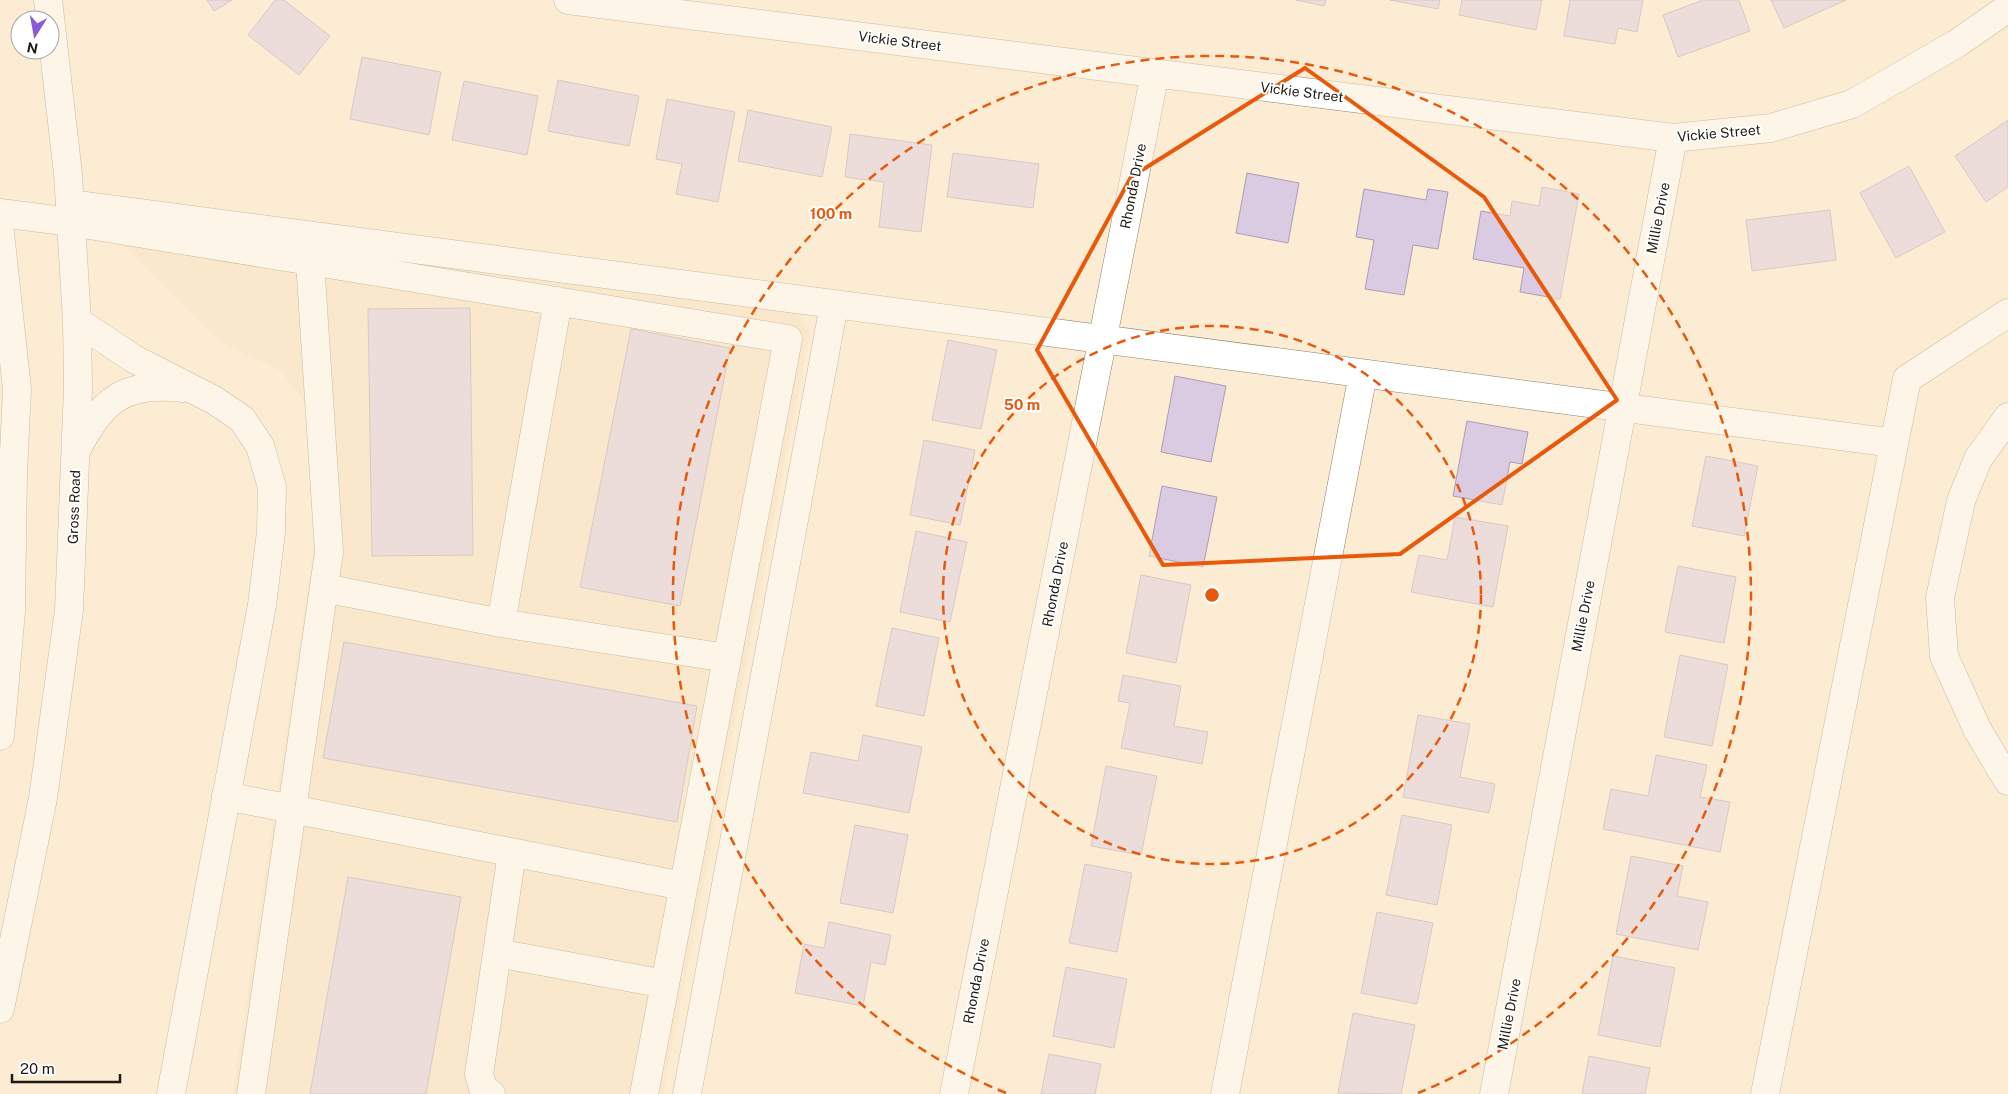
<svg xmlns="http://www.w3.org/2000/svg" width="2008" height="1094" font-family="'Public Sans',sans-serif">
<rect width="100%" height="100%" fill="#fbecd3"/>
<path fill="#f5e2c2" d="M109,232l604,63 77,16 8,3 12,18 -147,762h-430l92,-624 -20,-67 -24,-32 -63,-30z"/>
<path fill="#dacae2" stroke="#ac9db4" d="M207,0h25l-18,11z
M275,0h9l46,36 -31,39 -51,-40z
M1296,0h30l-2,6z
M1390,0h50l-2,9z
M1462,0h80l-6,30 -77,-15z
M1570,0h73l-6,32 -19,-4 -3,16 -51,-8z
M1703,0h36l11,31 -72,26 -15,-42z
M1771,0h75l-62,28z
M362,57l79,15 -12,63 -79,-16z
M558,80l81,16 -10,50 -81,-15z
M464,81l74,15 -11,59 -75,-15z
M667,99l68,13 -17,90 -42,-8 6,-30 -26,-5z
M748,110l84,17 -10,50 -84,-16z
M2008,120v67l-22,15 -31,-46z
M850,134l82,11 -11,87 -42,-5 5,-45 -39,-5z
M953,153l86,11 -6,44 -86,-11z
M1909,166l36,66 -49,26 -36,-65z
M1247,173l52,10 -11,60 -52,-10z
M1542,187l37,7 -19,105 -40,-7 4,-24 -51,-9 8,-48 29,5 2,-15 27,5z
M1364,189l62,11 2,-11 20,3 -10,57 -25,-4 -9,50 -39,-6 9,-49 -18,-3z
M1830,210l6,50 -84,11 -6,-51z
M470,308l3,247 -101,1 -4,-247z
M631,329l99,19 -50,258 -100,-19z
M948,340l49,10 -16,79 -49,-9z
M1175,376l51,10 -15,76 -50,-10z
M1467,421l61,11 -6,32 -12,-2 -8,43 -49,-9z
M924,440l51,10 -15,75 -50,-10z
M1706,456l52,10 -14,70 -52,-10z
M1162,486l55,11 -14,70 -54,-11z
M1455,517l53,9 -15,81 -82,-15 8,-37 28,5z
M916,531l51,11 -17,80 -50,-10z
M1678,566l58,11 -12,66 -59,-11z
M1141,575l50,10 -15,78 -50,-10z
M892,628l47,10 -15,78 -48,-10z
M344,642l353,64 -20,116 -354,-64z
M1680,655l48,10 -16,81 -48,-9z
M1123,675l58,11 -7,40 34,6 -6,32 -81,-16 9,-45 -12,-2z
M1418,715l52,9 -10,53 35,7 -6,29 -86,-16z
M863,735l59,12 -13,66 -106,-20 8,-41 47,9z
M1656,755l51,10 -7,32 30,5 -10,50 -117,-23 8,-40 37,7z
M1106,766l51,10 -16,79 -50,-9z
M1402,815l50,10 -15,80 -51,-10z
M855,825l53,10 -15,78 -53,-10z
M1631,856l52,10 -6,30 31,6 -10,48 -82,-16z
M1085,864l47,9 -15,79 -48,-9z
M348,877l113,20 -35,197h-116z
M1377,912l56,11 -16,81 -56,-11z
M829,922l62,13 -6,30 -14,-3 -8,44 -68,-13 9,-49 20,4z
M1613,956l62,12 -15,79 -62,-12z
M1066,967l61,12 -13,69 -61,-12z
M1353,1013l62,12 -14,69 -63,-1z
M1049,1054l52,10 -6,30h-54z
M1589,1056l61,12 -5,26h-63z"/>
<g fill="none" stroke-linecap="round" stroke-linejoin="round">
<g stroke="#8d8069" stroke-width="29">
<path id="minor" d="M568,0l1105,138 98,-10 81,-24 104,-60 52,-36
M70,204l1824,239
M0,213l71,9 717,117 -144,755
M2008,417l-30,42 -17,42 -21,97 4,58 33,73 31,52
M324,588l177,35 57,-322
M501,623l226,35
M226,796l457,90
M497,953l168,31
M251,1094l78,-542 -19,-291
M491,1094l-8,-6 -4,-14 33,-221
M687,1094l147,-789
M954,1094l201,-1021
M1225,1094l138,-720
M1494,1094l179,-956
M1765,1094l142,-715 101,-66"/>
</g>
<g stroke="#8d8069" stroke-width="29">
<path id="major" d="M0,233l17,156 -4,84 -2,138 -11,125
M77,321l57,38 80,41 28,19 18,27 12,41 -1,45 -9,73 -91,489
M77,449c25,-50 49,-68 106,-61
M0,1009l43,-211 26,-188 9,-222 -1,-67 -9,-147 -20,-174"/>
</g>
<use href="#minor" stroke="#fff" stroke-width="28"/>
<use href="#major" stroke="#fff" stroke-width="28"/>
</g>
<path d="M0 0H2008V1094H0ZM1305,68l179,129 133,203 -217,154 -237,11 -126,-215 94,-173z" fill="#fbecd3" fill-opacity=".55" fill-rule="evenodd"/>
<path fill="none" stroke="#e8590c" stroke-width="4" stroke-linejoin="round" d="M1305,68l179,129 133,203 -217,154 -237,11 -126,-215 94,-173z"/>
<g fill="none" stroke="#e8590c" stroke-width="2.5" stroke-dasharray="9 6">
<circle cx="1212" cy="595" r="269"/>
<path d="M1006 1093A539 539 0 1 1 1418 1093"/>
</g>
<g text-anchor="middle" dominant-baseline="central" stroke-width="4" stroke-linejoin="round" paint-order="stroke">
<g font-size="14" fill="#211c13" stroke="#fff">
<text transform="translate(900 41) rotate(7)">Vickie Street</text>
<text transform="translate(1302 92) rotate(7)">Vickie Street</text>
<text transform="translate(1719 133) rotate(-5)">Vickie Street</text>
<text transform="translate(1133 186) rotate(-79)">Rhonda Drive</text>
<text transform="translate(1658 218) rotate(-79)">Millie Drive</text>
<text transform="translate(74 507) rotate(-88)">Gross Road</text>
<text transform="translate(1055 584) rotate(-79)">Rhonda Drive</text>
<text transform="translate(1583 616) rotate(-79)">Millie Drive</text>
<text transform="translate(976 981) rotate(-79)">Rhonda Drive</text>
<text transform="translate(1509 1014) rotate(-79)">Millie Drive</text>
</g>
</g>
<circle cx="1212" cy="595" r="8" fill="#e8590c" stroke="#fff" stroke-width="2.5"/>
<g font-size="15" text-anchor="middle" font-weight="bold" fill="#e8590c" stroke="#fff" stroke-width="4" stroke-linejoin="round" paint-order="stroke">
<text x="831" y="219">100 m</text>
<text x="1022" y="410">50 m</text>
</g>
<g transform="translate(35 35) rotate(191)"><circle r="24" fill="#ffffff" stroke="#a6a4a1"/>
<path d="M0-4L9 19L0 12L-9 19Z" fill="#885cd6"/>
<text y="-8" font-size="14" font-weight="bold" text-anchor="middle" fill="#211c13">N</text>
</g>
<path d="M12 1074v8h108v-8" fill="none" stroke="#211c13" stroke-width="2.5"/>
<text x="20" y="1074" font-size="15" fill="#211c13" stroke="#ffffff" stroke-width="4" paint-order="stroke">20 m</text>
</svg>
